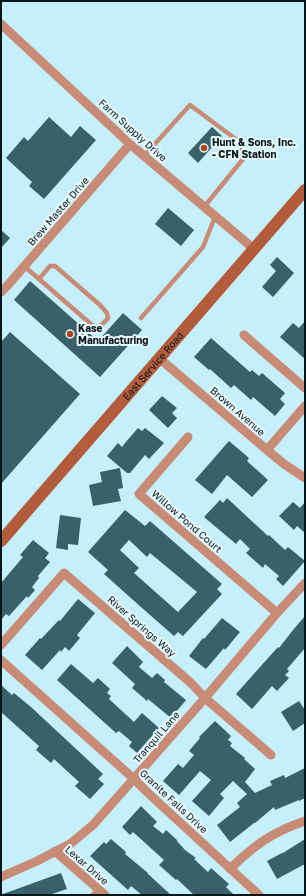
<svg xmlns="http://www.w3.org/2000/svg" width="306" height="896" font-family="'Golos Text',sans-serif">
<rect width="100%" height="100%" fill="#c5effa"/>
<path fill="#3a6069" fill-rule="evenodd" d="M49,117l22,20 9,-11 16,14 -52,59 -15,-13 3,-4 -26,-24 18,-21 4,4z
M212,127l10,9 -24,27 -10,-10z
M168,208l26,22 -13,16 -26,-22z
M1,230l9,8 -9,10z
M277,257l17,16 -21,24 -11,-10 14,-16 -6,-6z
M30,281l68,60 25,-28 19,17 -42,47 -86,-77z
M305,321v38l-25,-22 13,-14 6,5z
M10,332l70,62 -79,90v-142z
M211,338l39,34 2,-2 7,6 3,-3 23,20 -5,6 5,5 -10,12 -22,-19 -2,3 -17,-15 -3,3 -21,-19 -1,1 -15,-13z
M162,396l15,12 -5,5 5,5 -9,10 -19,-18z
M138,428l4,3 3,-3 19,15 -15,16 -4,-4 -15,18h-3l-20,-17 11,-13 4,4 3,-4z
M229,441l20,17 -2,3 21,19 -16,17 -25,-22 -15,19 -17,-14z
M120,468l3,20 -5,1 3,12 -28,5 -4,-21 13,-3 -2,-10z
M227,498l41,38 1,-1 16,15 3,-3 17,14 -22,25 -7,-7 3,-3 -14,-12 -2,4 -17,-15 4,-4 -10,-10 -4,5 -32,-27 16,-17 3,3z
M293,502l7,6 5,-6v31l-8,-7 -3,4 -15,-14z
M125,510l20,16 5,-5 72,63 -5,5 5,5 -39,42 -5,-4 -4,4 -32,-28 -38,-34 4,-4 -20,-18zM129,540l18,17 3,-4 47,39 -19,20 -44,-39 5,-5 -19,-18z
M60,515l21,3 -3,27 -10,-1v6l-12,-2z
M33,540l16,13 -4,5 5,4 -12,14 1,2 -7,9 3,3 -7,8 -1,-2 -18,20 -3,-2 -5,6v-37l22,-26 -3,-2z
M78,599l17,14 -18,22 3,3 -11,13 -4,-4 -4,5 -1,-2 -18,20 -17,-15 15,-17 1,1 18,-19 1,1z
M305,616v32l-18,21 2,2 -4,4 4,3 -12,13 -5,-5 -20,23 -16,-15 42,-47 1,1 14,-18z
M222,618l18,14 -15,18 -1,-2 -18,21 -17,-13 14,-18 1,1z
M127,646l16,16 -4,5 13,11 5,-5 8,7 -1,2 22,18 -15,18 -23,-19 -1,2 -15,-13 3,-4 -23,-21z
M71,664l22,19 5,-5 12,11 -3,4 4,3 -2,3 25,23 8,-9 17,15 -22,25 -8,-7 3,-4 -13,-11 -3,2 -59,-53z
M1,685l11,10 2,-2 17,14 72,67 -5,5 6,5 -14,15 -15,-13 4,-4 -25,-23 -3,4 -15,-13 3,-4 -38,-34z
M299,701l6,9v13l-12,8 -12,-19z
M215,721l16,15 -3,4 4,3 -2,3 15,12 -1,1 11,10 -10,13 10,11 17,-8 -2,-4 14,-6 1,3 20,-10v30l-6,3v-1l-24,10 -1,-3 -19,16h-1l-24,19 -13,-17 23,-18 -3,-4 10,-9 -14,-13 -13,13 4,4 -15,18 -17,-15 19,-21 -11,-9 -21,24 -16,-14 15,-17 5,4 11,-13 -5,-4 11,-13 -1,-1z
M141,806l16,16 -4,4 10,8 3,-4 11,10v1l8,9 11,8 -2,1 14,13 3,-4 18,16 -3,3 8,8h-40l-17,-16 -1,1 -17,-15 5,-5 -31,-28 -3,3 -8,-8z
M111,839l15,13 -1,2 23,19h-1l24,22h-29l-11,-9 -3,4 -38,-34 14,-14 2,2z
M305,839v25l-28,15 -10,-18 15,-8h1z
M61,873l6,16 -18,6h-46v-1z"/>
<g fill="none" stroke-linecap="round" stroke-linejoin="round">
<path stroke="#c88b76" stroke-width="4.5" d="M144,156l46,-51 51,38 2,16 -39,48
M24,266l68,59c7,4 12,-2 16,-7l-1,-5 -7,-8 -45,-39h-5l-11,13
M141,318l62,-71 12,-30
M92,895l7,-5"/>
<path stroke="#c88b76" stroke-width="9" d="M1,24l129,120 124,105
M1,292l7,-7 122,-141
M244,335l61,53
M159,358l108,92 17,14 21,14
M188,437l-49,57 138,119
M267,450l38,-44
M1,645l63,-72 127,110 14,15 66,57
M1,660l133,119 14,14 111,102
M55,851l50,44
M230,869c23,-23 44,-38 75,-48
M1,877l36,-16 33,-17 23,-19 112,-127 72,-85 28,-30"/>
<path stroke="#b35c3c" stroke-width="12" id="s1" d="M1,541l304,-351"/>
</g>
<g fill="#ac461d" stroke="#e7f8fc" stroke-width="1.5">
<circle cx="204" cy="148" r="4"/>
<circle cx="70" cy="334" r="4"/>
</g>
<g text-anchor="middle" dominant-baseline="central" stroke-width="4" stroke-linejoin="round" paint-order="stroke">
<g font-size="10" fill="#07171b" stroke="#e7f8fc">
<text transform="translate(133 130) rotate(42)">Farm Supply Drive</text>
<text transform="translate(58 211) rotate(-49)">Brew Master Drive</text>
<text stroke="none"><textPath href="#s1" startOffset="232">East Service Road</textPath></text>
<text transform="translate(238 411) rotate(41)">Brown Avenue</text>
<text transform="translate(187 521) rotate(41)">Willow Pond Court</text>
<text transform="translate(142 626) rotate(41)">River Springs Way</text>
<text transform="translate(156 737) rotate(-49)">Tranquil Lane</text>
<text transform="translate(174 801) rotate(43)">Granite Falls Drive</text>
<text transform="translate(87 865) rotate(41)">Lexar Drive</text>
</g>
<g font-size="10" font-weight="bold" fill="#07171b" stroke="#e7f8fc" text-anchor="start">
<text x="212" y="142">Hunt &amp; Sons, Inc.<tspan x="212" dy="12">- CFN Station</tspan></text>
<text x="78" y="328">Kase<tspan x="78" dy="12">Manufacturing</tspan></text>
</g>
</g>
<rect width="306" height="896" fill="none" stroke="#07171b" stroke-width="4"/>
</svg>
